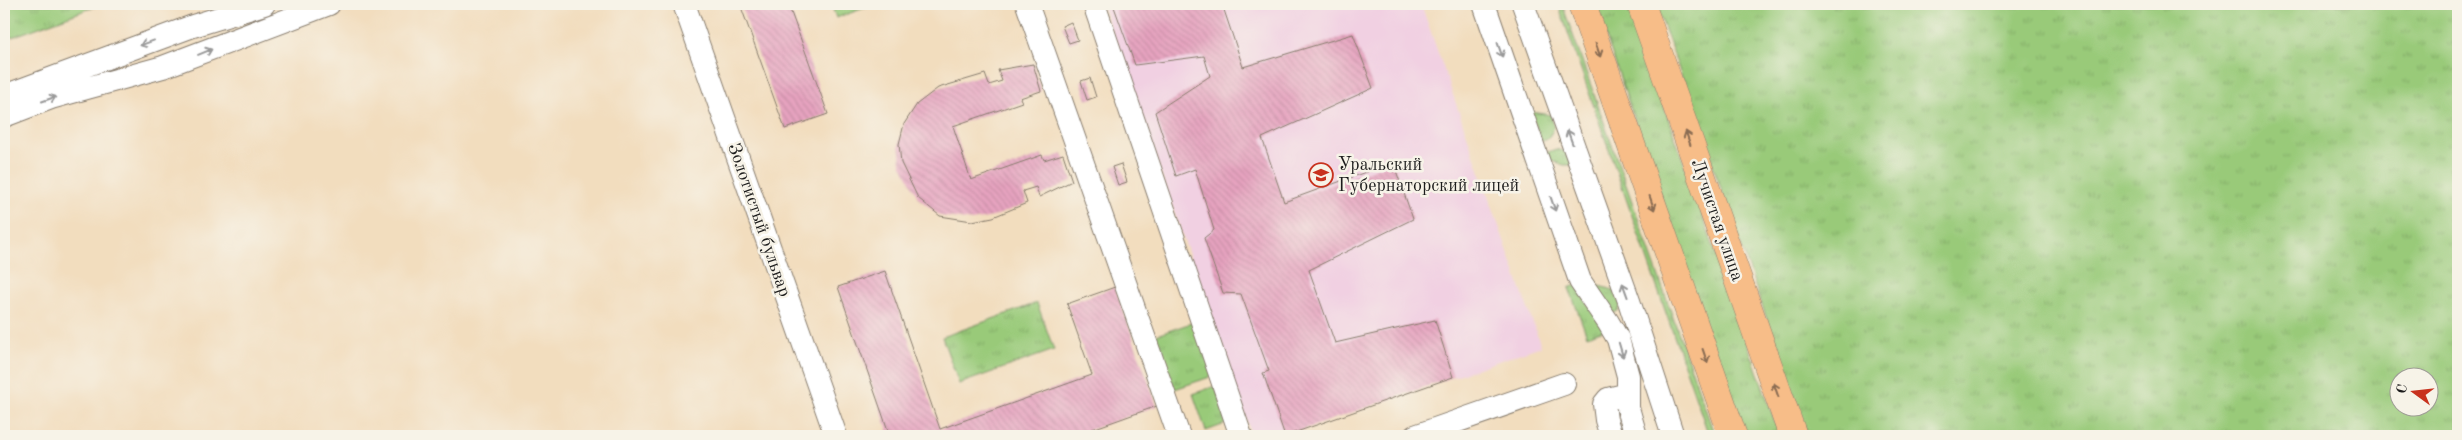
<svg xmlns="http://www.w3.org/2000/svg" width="2462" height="440" font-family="'Old Standard TT',serif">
<defs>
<pattern id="grass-tufts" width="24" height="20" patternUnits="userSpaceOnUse" patternTransform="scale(1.25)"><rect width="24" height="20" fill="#99ca79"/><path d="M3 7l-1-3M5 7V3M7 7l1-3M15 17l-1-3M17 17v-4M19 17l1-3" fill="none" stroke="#83ad68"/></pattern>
<pattern id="building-back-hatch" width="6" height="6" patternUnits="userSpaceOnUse" patternTransform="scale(1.25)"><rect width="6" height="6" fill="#e6a3bf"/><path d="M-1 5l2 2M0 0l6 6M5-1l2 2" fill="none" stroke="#c58ca4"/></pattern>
</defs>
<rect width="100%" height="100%" fill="#f7f3e8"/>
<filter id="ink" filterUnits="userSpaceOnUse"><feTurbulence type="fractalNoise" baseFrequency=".02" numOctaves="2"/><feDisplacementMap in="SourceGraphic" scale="10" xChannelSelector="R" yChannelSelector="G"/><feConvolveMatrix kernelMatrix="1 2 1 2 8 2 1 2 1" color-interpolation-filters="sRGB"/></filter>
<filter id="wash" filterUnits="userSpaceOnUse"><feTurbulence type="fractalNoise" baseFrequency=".0096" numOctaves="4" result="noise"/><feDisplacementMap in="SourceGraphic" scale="20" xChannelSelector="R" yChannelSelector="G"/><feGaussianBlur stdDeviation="1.12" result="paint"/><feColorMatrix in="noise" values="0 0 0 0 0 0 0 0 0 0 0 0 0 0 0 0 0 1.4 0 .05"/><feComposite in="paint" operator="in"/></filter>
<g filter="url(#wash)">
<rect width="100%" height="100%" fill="#f2ddbe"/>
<path fill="#f1d0e2" d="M1102,4h319l120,342 -256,90h-33z"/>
<path fill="url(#grass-tufts)" stroke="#5a734a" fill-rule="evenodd" d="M4,4h98l-98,36z
M831,4h45l-40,14z
M1558,4h4l153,432h-6z
M1595,4h33l152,432h-38z
M1656,4h802v432h-650zM2400,378h30v30h-30z
M1531,112l20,3 3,12c-3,7 -5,12 -13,14z
M1556,149l12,4 4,12h-8l-19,-6 -2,-5z
M1576,285l28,45 -17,6 -18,-48z
M1595,285l19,5 7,15 -3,6 -7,3z
M1037,303l17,47 -95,34 -17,-47z
M1194,322l19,54 -44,15 -18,-54z
M1215,386l13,37 -22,8 -13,-37z"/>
<g id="blocks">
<path fill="url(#building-back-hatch)" d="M740,4h48l40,110 -43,15z
M1113,4h109l21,63 110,-33 20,54 -111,50 22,64 109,-40 20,57 -104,51 26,73 100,-23 18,57 -168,59 -22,-63 6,-2 -28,-77 -18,-1 -19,-55 10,-8 -19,-61 -19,7 -21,-64 55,-36 -6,-20 -69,9z
M1071,22l7,18 -9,3 -7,-17z
M1033,64l8,27 -21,7 2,4 -69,24 18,54 71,-25 2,5 19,-6 9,27 -33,16 -3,-10 -13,4 4,12 -34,14 -21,4 -32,-5 -22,-18 -17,-35 -2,-19 5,-20 13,-20 21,-16 47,-14 4,11 13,-4 -4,-11z
M1090,78l6,19 -9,3 -6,-19z
M1121,164l6,18 -9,3 -6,-18z
M885,271l55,158 152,-54 -25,-71 48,-17 42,119 -84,30h-183l-52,-149z"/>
</g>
</g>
<g filter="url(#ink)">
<use href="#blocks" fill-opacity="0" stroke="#877c6d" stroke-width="1"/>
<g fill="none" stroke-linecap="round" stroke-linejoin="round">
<g stroke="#877c6d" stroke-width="24">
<path id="minor" d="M684,4l152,432
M1027,4l152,432
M1094,4l147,432
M1484,4l96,277 28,41 10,17 10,37v32l8,28
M1523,4l106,297 44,135
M4,96l189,-70 71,-22
M4,116l47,-18 112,-31 166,-63
M1415,436l149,-52
M1611,436l-5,-16 -2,-16 4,-5 20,-5"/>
</g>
<g stroke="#877c6d" stroke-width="29">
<path id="major" d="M1582,4l151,432
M1641,4l152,432"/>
</g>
<use href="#minor" stroke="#fff" stroke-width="22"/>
<use href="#major" stroke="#f7bd88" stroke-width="28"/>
</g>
<defs><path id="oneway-shaft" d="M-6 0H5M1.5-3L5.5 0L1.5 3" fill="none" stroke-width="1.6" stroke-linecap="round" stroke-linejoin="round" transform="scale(1.25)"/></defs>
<g stroke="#999">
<use href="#oneway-shaft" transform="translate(147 43) rotate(160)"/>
<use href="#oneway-shaft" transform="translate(1500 50) rotate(71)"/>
<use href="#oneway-shaft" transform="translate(205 52) rotate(-22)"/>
<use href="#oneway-shaft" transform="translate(49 99) rotate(-19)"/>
<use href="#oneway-shaft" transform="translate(1570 137) rotate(-110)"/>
<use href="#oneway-shaft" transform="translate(1553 204) rotate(71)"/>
<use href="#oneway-shaft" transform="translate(1625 290) rotate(-110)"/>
<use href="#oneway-shaft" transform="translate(1621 350) rotate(73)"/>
</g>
<g stroke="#8a6c52">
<use href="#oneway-shaft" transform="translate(1598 50) rotate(71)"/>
<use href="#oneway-shaft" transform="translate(1688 138) rotate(-109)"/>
<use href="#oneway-shaft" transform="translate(1652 203) rotate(71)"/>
<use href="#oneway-shaft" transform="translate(1705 356) rotate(71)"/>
<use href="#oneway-shaft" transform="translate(1776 390) rotate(-109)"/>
</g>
</g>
<defs>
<g id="school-ring" transform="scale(1.25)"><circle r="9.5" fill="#f7f3e8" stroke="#c8321e" stroke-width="1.5"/><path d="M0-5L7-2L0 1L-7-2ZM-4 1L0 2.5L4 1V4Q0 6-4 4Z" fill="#c8321e"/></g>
</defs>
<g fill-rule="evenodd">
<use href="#school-ring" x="1321" y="175"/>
</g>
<g text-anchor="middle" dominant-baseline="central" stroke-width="5" stroke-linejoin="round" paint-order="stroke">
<g font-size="18" fill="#1c1c1c" stroke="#f7f3e8" text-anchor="start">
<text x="1338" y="165">Уральский<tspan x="1338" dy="21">Губернаторский лицей</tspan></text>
</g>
<g font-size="18" fill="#1c1c1c" stroke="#f7f3e8">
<text transform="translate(759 220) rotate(71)">Золотистый бульвар</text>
<text transform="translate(1717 220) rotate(71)">Лучистая улица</text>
</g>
</g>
<rect width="2462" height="440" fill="none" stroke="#f7f3e8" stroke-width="20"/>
<g transform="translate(2414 392) rotate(285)"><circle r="24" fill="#f7f3e8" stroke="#9f9d96"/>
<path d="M0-4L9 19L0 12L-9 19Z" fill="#c8321e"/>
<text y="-8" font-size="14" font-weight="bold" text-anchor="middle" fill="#1c1c1c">С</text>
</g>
</svg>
